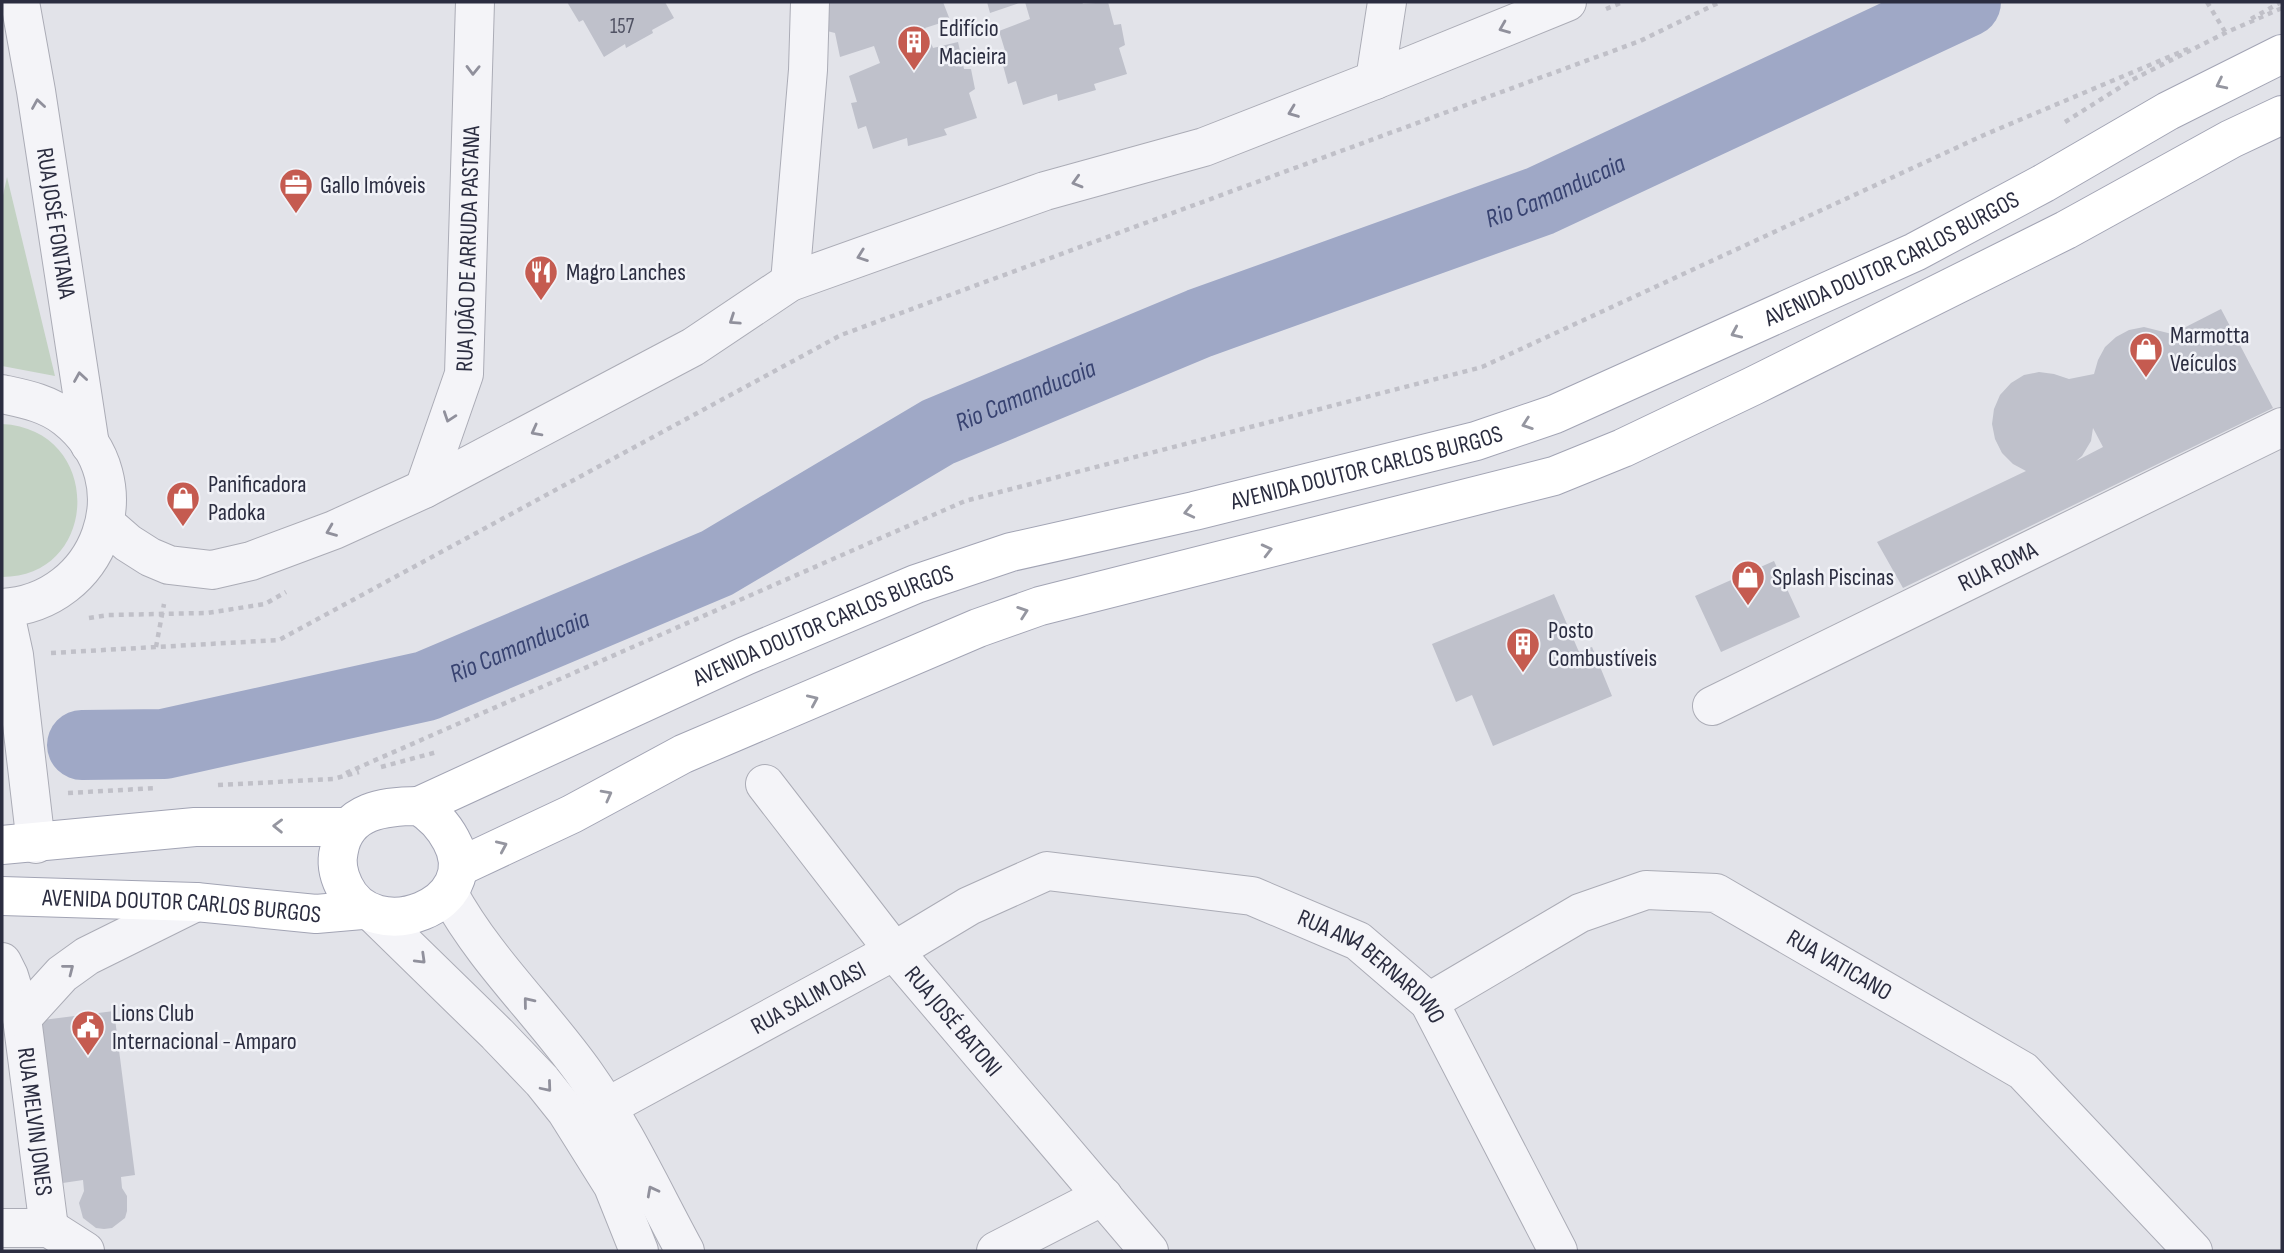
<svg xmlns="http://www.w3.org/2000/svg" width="2284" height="1253" font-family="'Sofia Sans Condensed',sans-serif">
<rect width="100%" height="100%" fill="#e2e3e9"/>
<path fill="#c3d2c3" d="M7,177l48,199 -53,-10v-166z
M2,424c102,5 99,153 0,153z"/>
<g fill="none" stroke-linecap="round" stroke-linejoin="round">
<path stroke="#9fa8c6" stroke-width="70" id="s1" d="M82,745l82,-1 262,-58 291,-123 221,-131 262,-109 340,-122 426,-199"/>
</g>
<path fill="#bfc1cb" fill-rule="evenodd" d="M567,2h98l9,16 -22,12 1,3 -27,15 -1,-4 -21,13 -21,-37 -4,2z
M823,2h120l7,18 -25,8 8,20 25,-6 6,27h7l4,20 -6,4 8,25 -33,11 3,6 -39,11 -1,-8 -34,11 -7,-23 -8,3 -7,-26 6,-1 -8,-26 31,-13 -6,-17 -34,11 -5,-24 -8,-2z
M987,2h35l-32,11z
M1025,2h57l1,2 25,-2 6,23 7,-1 4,21 -6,3 8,26 -33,10 2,6 -38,11 -1,-7 -34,11 -7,-24 -8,3 -7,-26 6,-1 -8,-26 31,-12z
M2221,309l52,99 -370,180 -26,-46 149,-71 -13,-7 -11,-11 -7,-14 -3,-15 2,-15 6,-14 11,-12 13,-8 15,-3 15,2 15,5 25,-5 4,-14 7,-13 11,-10 13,-7 15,-3 28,7zM2093,428l10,19 -27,14 6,-5 9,-15z
M1774,561l26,56 -79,35 -26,-56z
M1554,594l25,58 13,-5 20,49 -119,50 -21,-51 -16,7 -24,-58z
M114,1011l21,164 -14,2 1,11 5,8v15l-2,7 -13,10 -8,1 -8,-1 -13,-10 -4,-15 5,-12 -1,-11 -27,4 -21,-163z"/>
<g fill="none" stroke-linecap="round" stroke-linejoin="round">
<g stroke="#abacb6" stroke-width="40">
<g id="minor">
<path id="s2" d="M20,2l16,89 54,354"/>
<path d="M1375,80l12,-78"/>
<path d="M790,282l18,-212 2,-68"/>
<path d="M2,394c23,5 45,9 64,24 80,63 34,185 -64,190"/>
<path id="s3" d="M424,489l40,-115 11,-372"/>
<path d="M105,523l23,20 22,14 19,8 43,5 39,-9 83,-31 90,-41 269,-142 97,-65 255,-91 159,-44 171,-67 192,-78"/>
<path d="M4,609l10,46 22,189"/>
<path id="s4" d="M1712,706l570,-279"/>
<path id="s5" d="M765,784l129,167 255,300"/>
<path d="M449,894c36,66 92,118 136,180 39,55 68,118 100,177"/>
<path d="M376,916l121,118 45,47 24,30 47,75 26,65"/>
<path id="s6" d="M2,962l7,14 13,42 27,210"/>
<path id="s7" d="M1429,1002l151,-89 66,-23 70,3 307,178 170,180"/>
<path d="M22,1018l40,-44 25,-18 109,-54"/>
<path id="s8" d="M607,1107l287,-156 75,-45 78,-35 205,25 106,45 71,61 129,249"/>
<path d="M2,1228h47l36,23"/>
<path d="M996,1251l107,-55"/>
</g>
</g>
<g stroke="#a2a4b4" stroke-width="40">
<g id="major">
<path id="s9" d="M419,806l326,-150 171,-72 95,-32 183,-41 282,-70 79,-27 360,-162 129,-69 124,-72 114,-57"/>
<path d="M419,806c15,9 24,19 32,34 36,65 -78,109 -107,46 -6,-12 -8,-24 -5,-36 7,-40 46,-44 80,-44z"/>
<path d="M2,845l193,-18h151"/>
<path d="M459,867l113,-53 111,-60 295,-126 62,-22 514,-130 69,-28 130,-62 313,-156 165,-91 51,-24"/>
<path id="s10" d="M2,896l194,6 120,12 46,-4"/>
</g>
</g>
<path stroke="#c0c0c8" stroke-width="4.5" stroke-dasharray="5 5" stroke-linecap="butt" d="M2207,2l20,33
M1606,9l17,-7
M2251,19l30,-17
M2065,122l65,-41 97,-49 55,-24
M89,618l19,-3 99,-2 58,-9 21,-12
M156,647l8,-43
M51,653l228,-13 562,-305 799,-294 80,-39
M381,767l56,-15
M346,773l619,-272 517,-134 502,-232 206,-87
M218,785l115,-6 26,-7
M68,793l89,-5"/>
<use href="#minor" stroke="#f4f4f8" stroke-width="38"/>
<use href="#major" stroke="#fff" stroke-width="38"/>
</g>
<defs><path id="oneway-chevron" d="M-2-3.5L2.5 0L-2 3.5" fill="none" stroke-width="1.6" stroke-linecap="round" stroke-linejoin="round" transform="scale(1.75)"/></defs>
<g stroke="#90909c">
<use href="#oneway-chevron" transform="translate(1504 28) rotate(158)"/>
<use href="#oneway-chevron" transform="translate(473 70) rotate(91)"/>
<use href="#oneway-chevron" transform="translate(38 104) rotate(-99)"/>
<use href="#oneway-chevron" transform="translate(1293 112) rotate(159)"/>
<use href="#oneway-chevron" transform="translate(1077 182) rotate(164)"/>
<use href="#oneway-chevron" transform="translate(862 256) rotate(160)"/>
<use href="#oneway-chevron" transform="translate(734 320) rotate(146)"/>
<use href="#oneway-chevron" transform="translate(80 377) rotate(-99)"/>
<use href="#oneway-chevron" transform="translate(449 417) rotate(109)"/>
<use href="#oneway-chevron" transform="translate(536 431) rotate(152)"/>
<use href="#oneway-chevron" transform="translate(331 531) rotate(158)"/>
<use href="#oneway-chevron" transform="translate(421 959) rotate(44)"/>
<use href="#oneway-chevron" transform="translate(69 969) rotate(-38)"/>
<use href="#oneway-chevron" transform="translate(528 1002) rotate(-129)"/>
<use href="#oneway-chevron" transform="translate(547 1087) rotate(50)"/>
<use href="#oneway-chevron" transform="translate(652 1191) rotate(-118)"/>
</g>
<g stroke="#9596a0">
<use href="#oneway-chevron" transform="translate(2221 84) rotate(154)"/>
<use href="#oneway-chevron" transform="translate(1736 333) rotate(156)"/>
<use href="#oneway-chevron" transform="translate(1527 424) rotate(161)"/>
<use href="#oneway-chevron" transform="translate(1189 512) rotate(167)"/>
<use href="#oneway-chevron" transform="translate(1267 550) rotate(-14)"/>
<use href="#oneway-chevron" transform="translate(1023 612) rotate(-19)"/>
<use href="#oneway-chevron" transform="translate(813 700) rotate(-24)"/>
<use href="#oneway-chevron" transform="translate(607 795) rotate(-28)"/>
<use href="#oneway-chevron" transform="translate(278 826) rotate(-179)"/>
<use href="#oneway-chevron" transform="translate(502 846) rotate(-24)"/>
</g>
<defs>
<g id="building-pin" transform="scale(1.75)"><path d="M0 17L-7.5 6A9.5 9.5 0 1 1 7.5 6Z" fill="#c55b50" stroke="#f1f2f7"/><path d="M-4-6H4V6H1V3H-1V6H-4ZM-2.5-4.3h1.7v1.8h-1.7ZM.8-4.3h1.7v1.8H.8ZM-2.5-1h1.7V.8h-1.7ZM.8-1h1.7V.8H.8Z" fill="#fff"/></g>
<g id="office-pin" transform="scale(1.75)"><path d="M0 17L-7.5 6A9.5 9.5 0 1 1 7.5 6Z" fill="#c55b50" stroke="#f1f2f7"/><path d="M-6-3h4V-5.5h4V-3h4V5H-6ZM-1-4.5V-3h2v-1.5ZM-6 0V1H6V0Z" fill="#fff"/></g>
<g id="restaurant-pin" transform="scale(1.75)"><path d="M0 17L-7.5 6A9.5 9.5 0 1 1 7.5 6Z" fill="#c55b50" stroke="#f1f2f7"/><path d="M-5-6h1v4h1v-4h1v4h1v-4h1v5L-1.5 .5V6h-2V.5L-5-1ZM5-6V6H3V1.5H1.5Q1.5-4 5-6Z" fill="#fff"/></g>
<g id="shop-pin" transform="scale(1.75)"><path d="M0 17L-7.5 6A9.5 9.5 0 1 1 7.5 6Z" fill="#c55b50" stroke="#f1f2f7"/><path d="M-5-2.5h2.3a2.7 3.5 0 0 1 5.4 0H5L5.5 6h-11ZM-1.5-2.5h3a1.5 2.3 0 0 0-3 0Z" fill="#fff"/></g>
<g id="civic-pin" transform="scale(1.75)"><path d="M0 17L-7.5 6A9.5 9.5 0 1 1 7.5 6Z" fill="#c55b50" stroke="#f1f2f7"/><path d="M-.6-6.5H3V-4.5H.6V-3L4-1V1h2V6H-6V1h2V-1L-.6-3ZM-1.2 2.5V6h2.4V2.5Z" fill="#fff"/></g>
</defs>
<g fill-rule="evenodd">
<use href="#building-pin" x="914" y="42"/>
<use href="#office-pin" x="296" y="185"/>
<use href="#restaurant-pin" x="541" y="272"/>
<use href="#shop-pin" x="2146" y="349"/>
<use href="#shop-pin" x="183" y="498"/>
<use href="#shop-pin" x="1748" y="577"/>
<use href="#building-pin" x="1523" y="644"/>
<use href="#civic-pin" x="88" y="1027"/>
</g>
<g text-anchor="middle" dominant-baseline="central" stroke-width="5" stroke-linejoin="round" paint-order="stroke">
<g font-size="21" fill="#505263">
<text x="622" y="26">157</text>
</g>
<g font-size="24" fill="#2b2d40" stroke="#f1f2f7" text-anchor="start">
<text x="939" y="28">Edifício<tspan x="939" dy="28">Macieira</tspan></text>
<text x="320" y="185">Gallo Imóveis</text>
<text x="566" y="272">Magro Lanches</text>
<text x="2170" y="335">Marmotta<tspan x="2170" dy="28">Veículos</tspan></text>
<text x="208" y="484">Panificadora<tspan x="208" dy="28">Padoka</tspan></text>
<text x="1772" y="577">Splash Piscinas</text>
<text x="1548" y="630">Posto<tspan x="1548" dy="28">Combustíveis</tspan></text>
<text x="112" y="1013">Lions Club<tspan x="112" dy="28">Internacional - Amparo</tspan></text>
</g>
<g font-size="24" fill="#2b2d40" stroke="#f1f2f7">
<text stroke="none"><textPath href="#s2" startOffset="224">RUA JOSÉ FONTANA</textPath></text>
<text stroke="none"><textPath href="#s3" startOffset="247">RUA JOÃO DE ARRUDA PASTANA</textPath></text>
<text stroke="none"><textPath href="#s9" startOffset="1577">AVENIDA DOUTOR CARLOS BURGOS</textPath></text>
<text stroke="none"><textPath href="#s9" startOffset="1010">AVENIDA DOUTOR CARLOS BURGOS</textPath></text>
<text stroke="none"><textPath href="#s4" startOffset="318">RUA ROMA</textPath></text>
<text stroke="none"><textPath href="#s9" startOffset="443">AVENIDA DOUTOR CARLOS BURGOS</textPath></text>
<text stroke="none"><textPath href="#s10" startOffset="180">AVENIDA DOUTOR CARLOS BURGOS</textPath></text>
<text stroke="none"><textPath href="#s7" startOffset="458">RUA VATICANO</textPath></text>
<text stroke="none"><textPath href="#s8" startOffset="847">RUA ANA BERNARDINO</textPath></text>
<text stroke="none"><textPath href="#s8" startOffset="229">RUA SALIM OASI</textPath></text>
<text stroke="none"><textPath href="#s5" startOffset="303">RUA JOSÉ BATONI</textPath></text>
<text stroke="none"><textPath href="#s6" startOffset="164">RUA MELVIN JONES</textPath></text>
</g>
<g font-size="26" font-style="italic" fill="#384371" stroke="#f1f2f7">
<text stroke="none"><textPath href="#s1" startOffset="1586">Rio Camanducaia</textPath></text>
<text stroke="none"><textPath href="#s1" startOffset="1018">Rio Camanducaia</textPath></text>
<text stroke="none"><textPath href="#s1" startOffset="452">Rio Camanducaia</textPath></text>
</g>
</g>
<rect width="2284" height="1253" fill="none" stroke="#2b2d40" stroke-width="7"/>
</svg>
